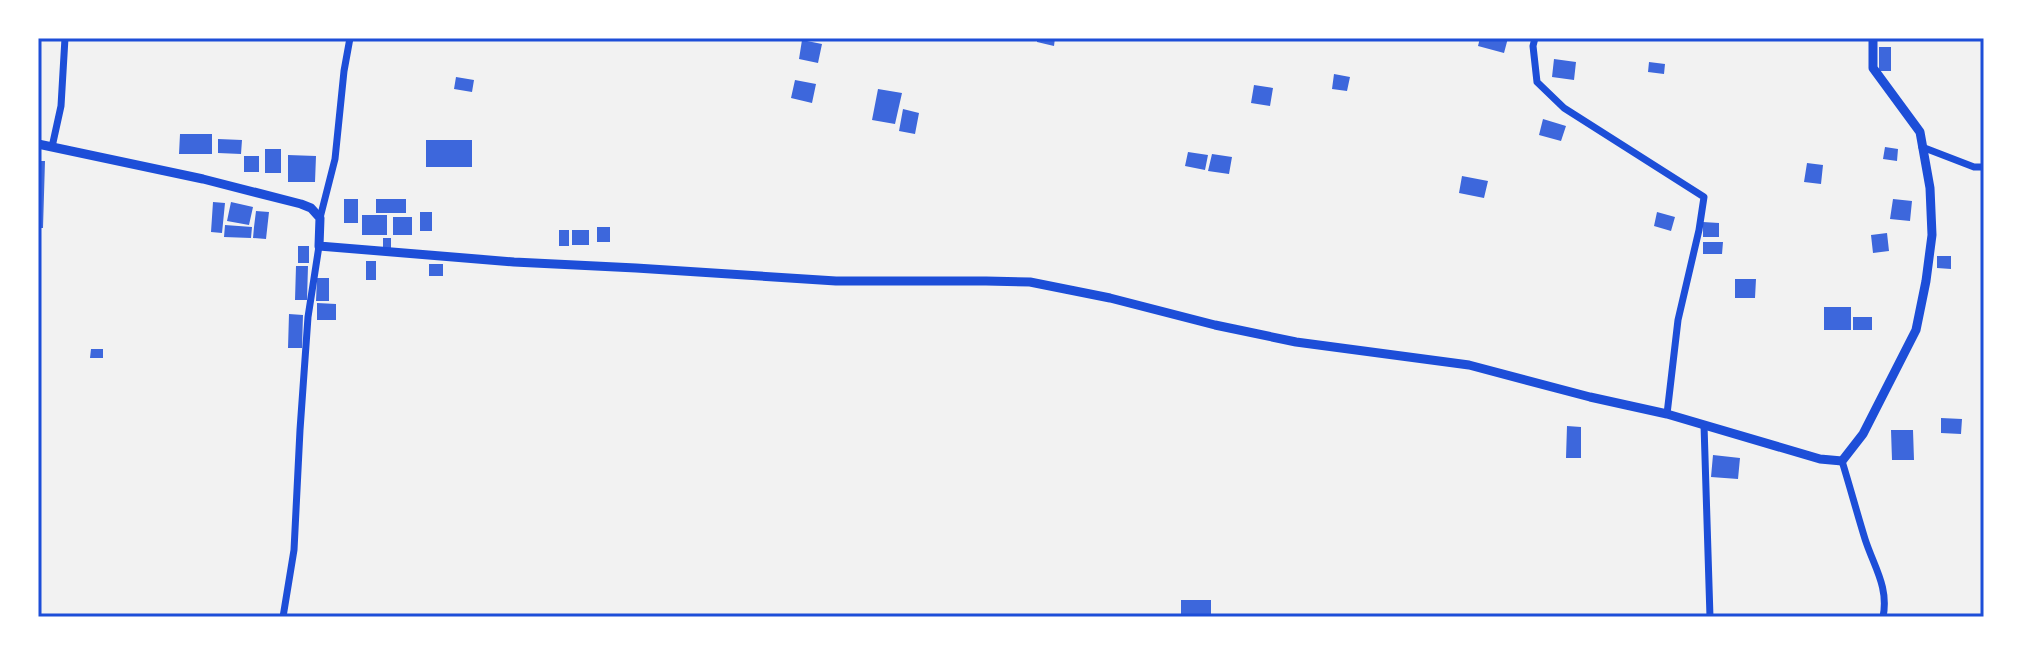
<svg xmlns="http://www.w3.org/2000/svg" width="2022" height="655" font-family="'Fira Sans Condensed',sans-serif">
<rect width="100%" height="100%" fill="#f2f2f2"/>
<path fill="#3d67dc" d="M1037,38h18l-1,8 -17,-4z
M1480,38h28l-4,15 -26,-7z
M802,40l20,4 -4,19 -19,-4z
M1879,47h12v24h-12z
M1554,59l22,3 -2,18 -22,-3z
M1649,62l16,2 -1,10 -16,-2z
M1334,74l16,3 -3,14 -15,-2z
M456,77l18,3 -2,12 -18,-3z
M795,80l21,4 -4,19 -21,-5z
M1254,85l19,3 -3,18 -19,-3z
M878,89l24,4 -7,31 -23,-4z
M903,109l16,4 -4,21 -16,-3z
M1543,119l23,7 -5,15 -22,-6z
M180,134h32v20h-33z
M218,139l24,1 -1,14 -23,-1z
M426,140h46v27h-46z
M1885,147l13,2 -1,12 -14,-2z
M265,149h16v24h-16z
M1188,152l20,3 -3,15 -20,-4z
M1212,154l20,3 -3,17 -21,-3z
M288,155l28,1 -1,26h-27z
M244,156h15v16h-15z
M38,161h7l-2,67h-5z
M1807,163l16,2 -2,19 -17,-2z
M1462,176l26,5 -4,17 -25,-5z
M344,199h14v24h-14z
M376,199h30v14h-30z
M1893,199l19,2 -2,20 -20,-2z
M213,202l12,1 -3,30 -11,-1z
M231,202l22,5 -4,18 -22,-4z
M256,211l13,1 -3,27 -13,-1 1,-11h3h-3z
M420,212h12v19h-12z
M1657,212l18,5 -4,14 -17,-5z
M362,215h25v20h-25z
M393,217h19v18h-19z
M1703,222l16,1v14h-16z
M225,225l27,2 -1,11 -27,-1z
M597,227h13v15h-13z
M559,230h10v16h-10z
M572,230h17v15h-17z
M1887,233l2,18 -16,2 -2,-18z
M383,238h8v12h-8z
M1703,242h20l-1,12h-19z
M298,246h11v17h-11z
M1937,256h14v13l-14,-1z
M366,261h10v19h-10z
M429,264h14v12h-14z
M296,266h12l-1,34h-12z
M317,278h12v23h-13z
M1735,279h21l-1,19h-20z
M317,303l19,1v16h-19z
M1824,307h27v23h-27z
M289,314l14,1 -1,33h-14z
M1853,317h19v13h-19z
M91,349h12v9h-13z
M1941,418l21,1 -1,15 -20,-1z
M1567,426l14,1v31h-15z
M1891,430h22l1,30h-22z
M1713,455l27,3 -2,21 -27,-2z
M1181,600h30v17h-30z"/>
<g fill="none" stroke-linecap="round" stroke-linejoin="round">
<path stroke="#1d4ed8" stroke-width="7" d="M1535,38l-2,8 4,36 27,26 140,89 -5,33 -21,90 -11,94
M52,147l9,-41 4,-68
M1922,147l52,20h10
M320,218l15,-59 9,-88 6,-33
M1704,425l6,192
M1842,461c8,26 15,52 23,78 9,28 24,48 18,78
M283,617l11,-67 6,-120 8,-113 11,-71"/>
<path stroke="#1d4ed8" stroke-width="9" d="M38,144l165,35 98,25 10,4 9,10 -1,28 195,16 122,6 200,13h150l44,1 80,16 105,27 81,17 173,23 121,32 77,17 153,45 22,2 21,-27 53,-104 10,-49 6,-46 -2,-47 -10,-56 -47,-64v-30"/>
</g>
<rect width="2022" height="655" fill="none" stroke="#ffffff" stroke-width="80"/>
<rect x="40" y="40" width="1942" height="575" fill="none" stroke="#1d4ed8" stroke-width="3"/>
</svg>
